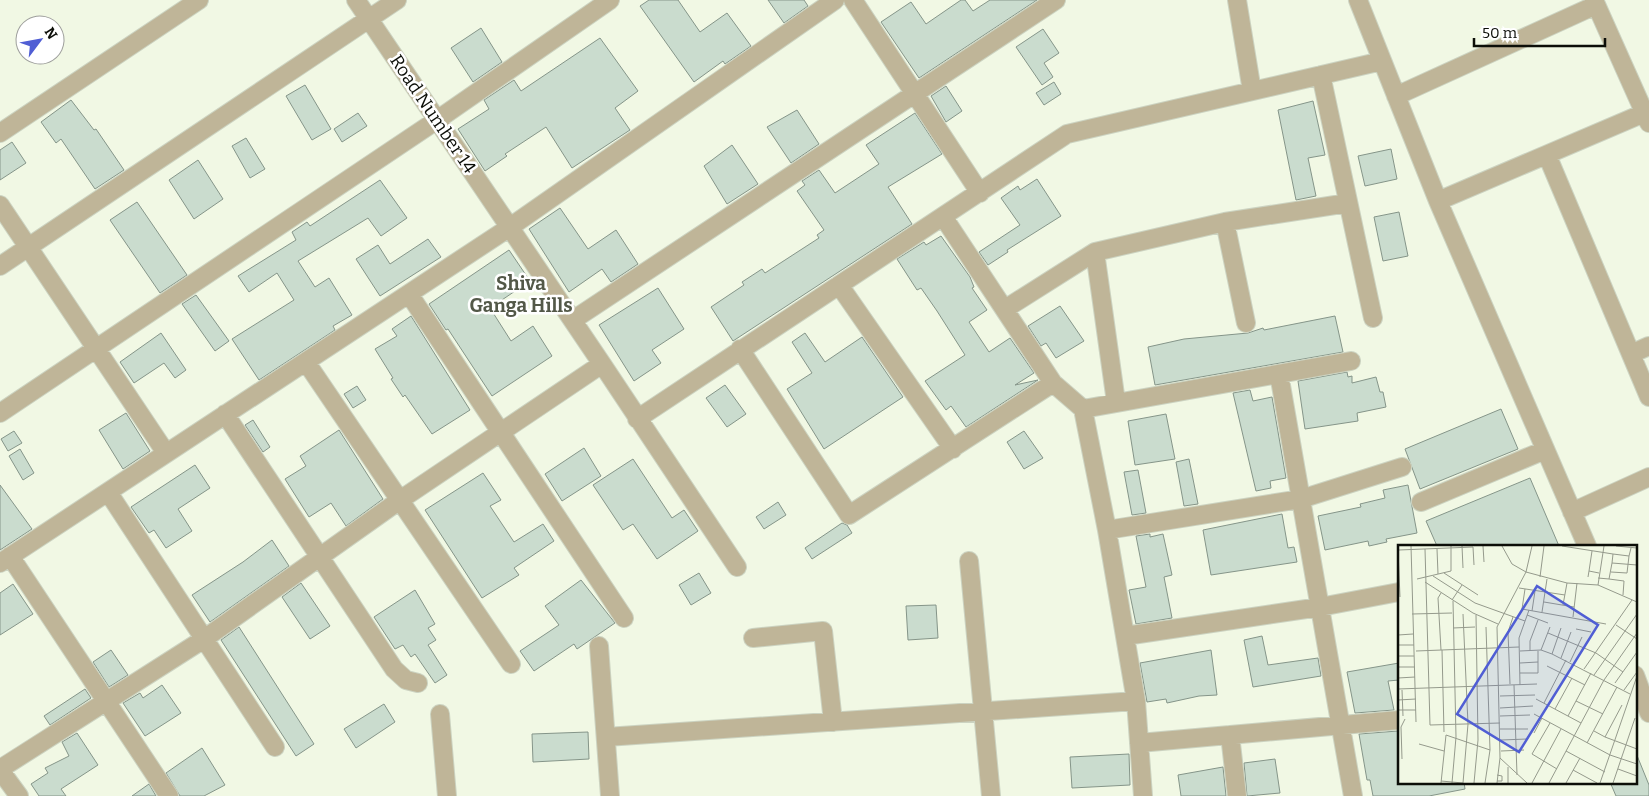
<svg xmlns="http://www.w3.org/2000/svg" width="1649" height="796" font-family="Bitter,serif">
<rect width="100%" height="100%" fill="#f1f8e4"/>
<path fill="#cadcce" stroke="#859589" d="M649,0h29l22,32 27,-19 24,33 -26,18 -2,-3 -29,21 -54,-76z
M768,0h36l4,6 -24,17z
M961,0h4l8,11 17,-11h47l-118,78 -38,-56 30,-20 15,22z
M481,28l21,34 -29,20 -22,-34z
M1043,29l16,24 -15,10 9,14 -11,8 -26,-38z
M600,38l38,53 -23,17 15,22 -58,38 -26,-41 -41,27 2,2 -22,15 -27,-42 31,-20 -5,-9 30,-20 7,11z
M1054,82l7,12 -17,11 -8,-12z
M305,85l26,44 -19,11 -26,-44z
M946,86l16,25 -16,11 -15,-26z
M71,100l23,30 2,-1 28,41 -29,19 -34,-50 -5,4 -15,-21z
M1313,101l12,54 -17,3 8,38 -20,4 -18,-90z
M797,110l22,34 -28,19 -24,-36z
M358,113l9,13 -25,16 -8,-13z
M915,113l27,41 -54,33 24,37 -179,117 -22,-34 33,-22 -2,-3 20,-13 3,4 54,-35 -2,-3 7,-5 -27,-39 8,-6 -3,-4 17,-11 16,23 44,-29 -13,-19z
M246,138l19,31 -15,9 -18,-32z
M12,142l14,21 -26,17v-30z
M732,145l26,39 -31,20 -23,-38z
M1391,149l6,30 -32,7 -7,-30z
M198,160l25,39 -29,20 -25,-39z
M1037,179l24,37 -54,34 1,2 -20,13 -9,-13 41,-27 -19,-27 17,-12 2,4z
M380,180l27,38 -26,18 -13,-18 -70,43 17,26 14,-9 23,37 -19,11 2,4 -76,50 -27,-41 62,-39 -17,-27 -28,19 -11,-16 58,-36 -4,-8 15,-10 3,4z
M137,202l50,73 -27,18 -50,-73z
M560,208l28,41 28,-19 22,34 -27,18 -9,-13 -33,23 -40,-63z
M1399,212l9,44 -25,5 -9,-44z
M941,236l29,41 4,10 -2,1 15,22 -18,12 20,30 21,-14 24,35 -19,12 23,-5 -72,47 -15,-21 -5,4 -21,-29 40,-26 -28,-44 -16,-23 -4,2 -20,-31 27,-17 2,3z
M428,239l13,18 -61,39 -24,-37 22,-14 12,19z
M509,250l21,31 -40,27 21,33 22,-15 19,30 -60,40 -44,-67 -2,1 -17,-26z
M658,288l26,41 -32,21 9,13 -27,18 -35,-56z
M196,295l33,46 -14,10 -33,-47z
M1060,306l24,35 -28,17 -10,-15 -5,3 -13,-20z
M411,316l59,94 -38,24 -27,-39 -2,2 -12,-18 2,-1 -18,-29 22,-13 -5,-7z
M1335,316l8,36 -188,33 -7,-38 36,-8 64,-6 15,-5 1,2z
M161,333l25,37 -11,8 -11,-15 -30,20 -14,-21z
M805,333l20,29 37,-25 41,60 -79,52 -37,-60 25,-16 -20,-31z
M1347,372l1,5 4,-1v7l24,-6 4,15h3l3,15 -29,6 1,8 -53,8 -7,-48z
M725,385l21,29 -19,13 -21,-29z
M357,386l9,14 -13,8 -9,-14z
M1250,390l3,11 19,-4 14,81 -16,3 1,7 -15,3 -23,-98z
M1501,409l17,40 -98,40 -15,-40z
M126,413l24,38 -27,18 -24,-39z
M1166,414l9,45 -40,6 -7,-44z
M253,420l17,27 -7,5 -18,-27z
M339,430l44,69 -37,27 -15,-23 -22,14 -24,-38 21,-13 -6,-10z
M14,431l8,12 -14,8 -7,-12z
M1024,431l19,27 -19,11 -17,-27z
M584,448l17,28 -39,25 -17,-27z
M20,449l14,24 -11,7 -14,-24z
M633,459l39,59 12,-8 14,21 -41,28 -24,-35 -10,6 -30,-45z
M1189,459l9,45 -14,2 -8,-44z
M195,465l15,23 -32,21 14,22 -26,17 -12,-18 -5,3 -18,-26z
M1138,470l8,43 -14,2 -8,-43z
M483,473l18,27 -11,6 24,36 29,-18 11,17 -40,27 5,7 -37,23 -57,-88z
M1530,478l29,68h-122l-11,-25z
M0,485l32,44 -32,21z
M1408,485l9,48 -31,6 1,3 -18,4 -1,-5 -43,9 -7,-34 43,-9 -1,-3 25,-6 -2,-8z
M778,502l8,13 -22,14 -8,-12z
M1282,514l6,34 6,-1 3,15 -86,13 -8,-45z
M842,523l5,2 5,8 -40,26 -7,-11z
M1150,534v3l13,-3 9,41 -8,2 8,41 -36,6 -7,-34 17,-3 -10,-51z
M272,540l17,26 -79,56 -18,-27 51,-33z
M699,573l12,20 -20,12 -12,-20z
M581,580l34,43 -38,26 -3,-5 -40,27 -14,-20 39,-26 -14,-19z
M301,583l29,43 -20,13 -28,-42z
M13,584l20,30 -33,21v-42z
M415,590l20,34 -7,4 8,12 -8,5 19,30 -12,8 -20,-29 -4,3 -8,-12 -8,4 -21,-32z
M936,605l2,33 -30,2 -2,-34z
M239,627l75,117 -18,12 -75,-116z
M1262,636l6,29 50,-7 3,18 -68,11 -9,-47z
M111,650l17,25 -19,12 -16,-25z
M1211,650l6,45 -18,1 -32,7 -1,-4 -19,3 -7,-39z
M1399,663v17l-11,1 6,29 -39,3 -8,-41z
M162,685l19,28 -36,23 -22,-33 17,-10 3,5z
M85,689l6,9 -41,27 -6,-9z
M384,704l11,18 -39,26 -12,-19z
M1398,731l1,51h65l1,7 -36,7h-56l-3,-16h-3l-8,-46z
M588,732l1,27 -56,3 -1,-28z
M77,733l21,32 -37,24 5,7h-27l-8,-12 17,-11 -3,-5 24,-12 -7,-14z
M202,748l23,37 -21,11h-24l-14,-23z
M1636,753l13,32v11h-33l-6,-14h25z
M1129,754l1,31 -58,3 -2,-31z
M1275,759l5,34 -33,3 -3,-33z
M1223,767l3,29h-45l-3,-21z
M149,784l7,12h-24z"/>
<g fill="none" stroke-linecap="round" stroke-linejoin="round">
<g stroke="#ccd3c1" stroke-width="20">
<path id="minor" d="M356,0l246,364 135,203
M853,0l127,193
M1237,0l15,91
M1358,0l80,201 149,345
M1594,0l55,123
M1321,75l52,243
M1396,96l200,-91
M0,133l199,-133
M1547,155l102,242
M1438,201l211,-90
M0,205l166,248
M944,218l109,165 30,26 24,121 29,171 7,95
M1225,222l21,101
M1095,252l21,150
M0,266l397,-266
M839,285l114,164
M409,294l215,324
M1005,309l90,-57 130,-30 123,-19
M573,320l483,-320
M740,349l109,166 204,-132
M1631,354l18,-8
M306,362l205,302
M1279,374l74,422
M1083,409l268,-48
M0,413l437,-293 173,-120
M225,414l169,255 12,11 12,3
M637,419l430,-285 315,-73
M108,492l167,255
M1421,502l124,-52
M1572,512l77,-35
M1107,530l194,-31 101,-32
M10,556l159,240
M969,561l22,235
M0,563l510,-336 325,-227
M1125,636l195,-29 79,-15
M753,638l70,-7 10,91
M599,646l11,150
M1635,675l14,38
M440,714l7,82
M1230,735l7,61
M606,737l530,-36
M1139,743l260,-23
M0,769l204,-130 196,-139 202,-136
M0,770l19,26"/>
</g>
<use href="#minor" stroke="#bfb598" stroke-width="18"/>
</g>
<g text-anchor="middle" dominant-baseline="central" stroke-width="5" stroke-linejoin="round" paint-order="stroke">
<g font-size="18" fill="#0c0e08" stroke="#fff">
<text transform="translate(433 114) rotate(56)">Road Number 14</text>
</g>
<g font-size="19" font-weight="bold" fill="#535848" stroke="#fff">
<text x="521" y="283">Shiva<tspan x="521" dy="22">Ganga Hills</tspan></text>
</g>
</g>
<g transform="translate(1398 545)">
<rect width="239" height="239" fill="#f1f8e4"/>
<path fill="none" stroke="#959a8c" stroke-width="1" d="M13,1l5,176M64,1l1,22M85,1l1,16M104,1l10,18 14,8 41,11 31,2 39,17M164,1l51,8M218,1l21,2M75,2l1,18M233,3l-2,8 -16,-2 -1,9 25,2M27,4l5,176 70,-2M39,4l1,25M0,5l2,47M1,5l74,-3M191,26l3,-20M213,27l16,1 2,-17M46,28l34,22M35,31l42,27 50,18M142,32l4,-31M190,32l1,-6 10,2M200,33l11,1 3,-16M19,34l34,-8v-25M211,34l15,2 -1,14M27,37l48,31 25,11M200,40l6,-39M121,43l46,7M127,44l-3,20 84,15M54,55l10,-15M146,57l30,5M165,60l4,-22M134,66l3,-20M144,67l5,-33M14,69l40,-1M65,69l5,110 -5,59M129,70l21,8M175,72l4,-34M218,80l21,14M55,83l22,-1M178,84l15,3M150,88l48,20 27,19M0,90l15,-1M0,100h16M43,105l-3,-52 3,-5M44,105l2,82M143,105l9,-23M18,106l103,-4M122,106l21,-1 11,4 78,40M132,106v-10l8,-21M154,109l9,-26M0,111h16M163,113l10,-26M172,117l12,-25M122,118l18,-1M149,121l38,19M0,122h17M186,124l48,-69M122,128h18v-22M193,128l-15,28 27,13M196,130l43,-61M0,133l17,-1M217,138l22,-31M112,139l-2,-52 5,-15M116,140l3,90M122,140l-1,-47 10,-28M0,144l139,-5M4,145l1,26M226,145l13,-18M102,151l35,-1M138,154l45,24M0,155l18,-1M146,158l22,-43M102,163l33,-2M157,164l17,-31M0,165h18M136,169l76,41 27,9M102,171l30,-1M170,171l8,-15M152,178l-18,31 25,15M102,184h28M196,186l11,6 17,-32M136,188l8,-15M207,192l32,12M103,195l26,-1M189,198l30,-56M21,199l25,7M103,206l23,-1M168,206l39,21M102,213l-3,-131 29,-55 6,-26M4,214l-1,-32 4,-8M220,224l19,7M175,225l24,13M43,236l22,2M99,236h5v-5l-5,-1M43,238l5,-48 44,15M54,238l4,-46 -3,-136M76,238l4,-43 -2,-125M87,238l5,-33 -4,-123M99,238l3,-25 27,25M110,238v-16M134,238l29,-54M151,238l55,-103 33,-47M168,238l14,-25M202,238l37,-107M215,238l22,-65"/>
<path fill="#505ed4" fill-opacity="0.15" stroke="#505ed4" stroke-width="2.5" d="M139,41l61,39 -79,127 -62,-38z"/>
<rect width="239" height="239" fill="none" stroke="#0c0e08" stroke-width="2.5"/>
</g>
<g transform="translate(40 40) rotate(58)"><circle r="24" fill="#ffffff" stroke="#9e9f9c"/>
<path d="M0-4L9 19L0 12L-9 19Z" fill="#505ed4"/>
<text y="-8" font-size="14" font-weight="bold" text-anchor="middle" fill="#0c0e08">N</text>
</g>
<path d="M1474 38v8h131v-8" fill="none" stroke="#0c0e08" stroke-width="2.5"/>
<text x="1482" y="38" font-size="15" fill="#0c0e08" stroke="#ffffff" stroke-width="4" paint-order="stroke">50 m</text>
</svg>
